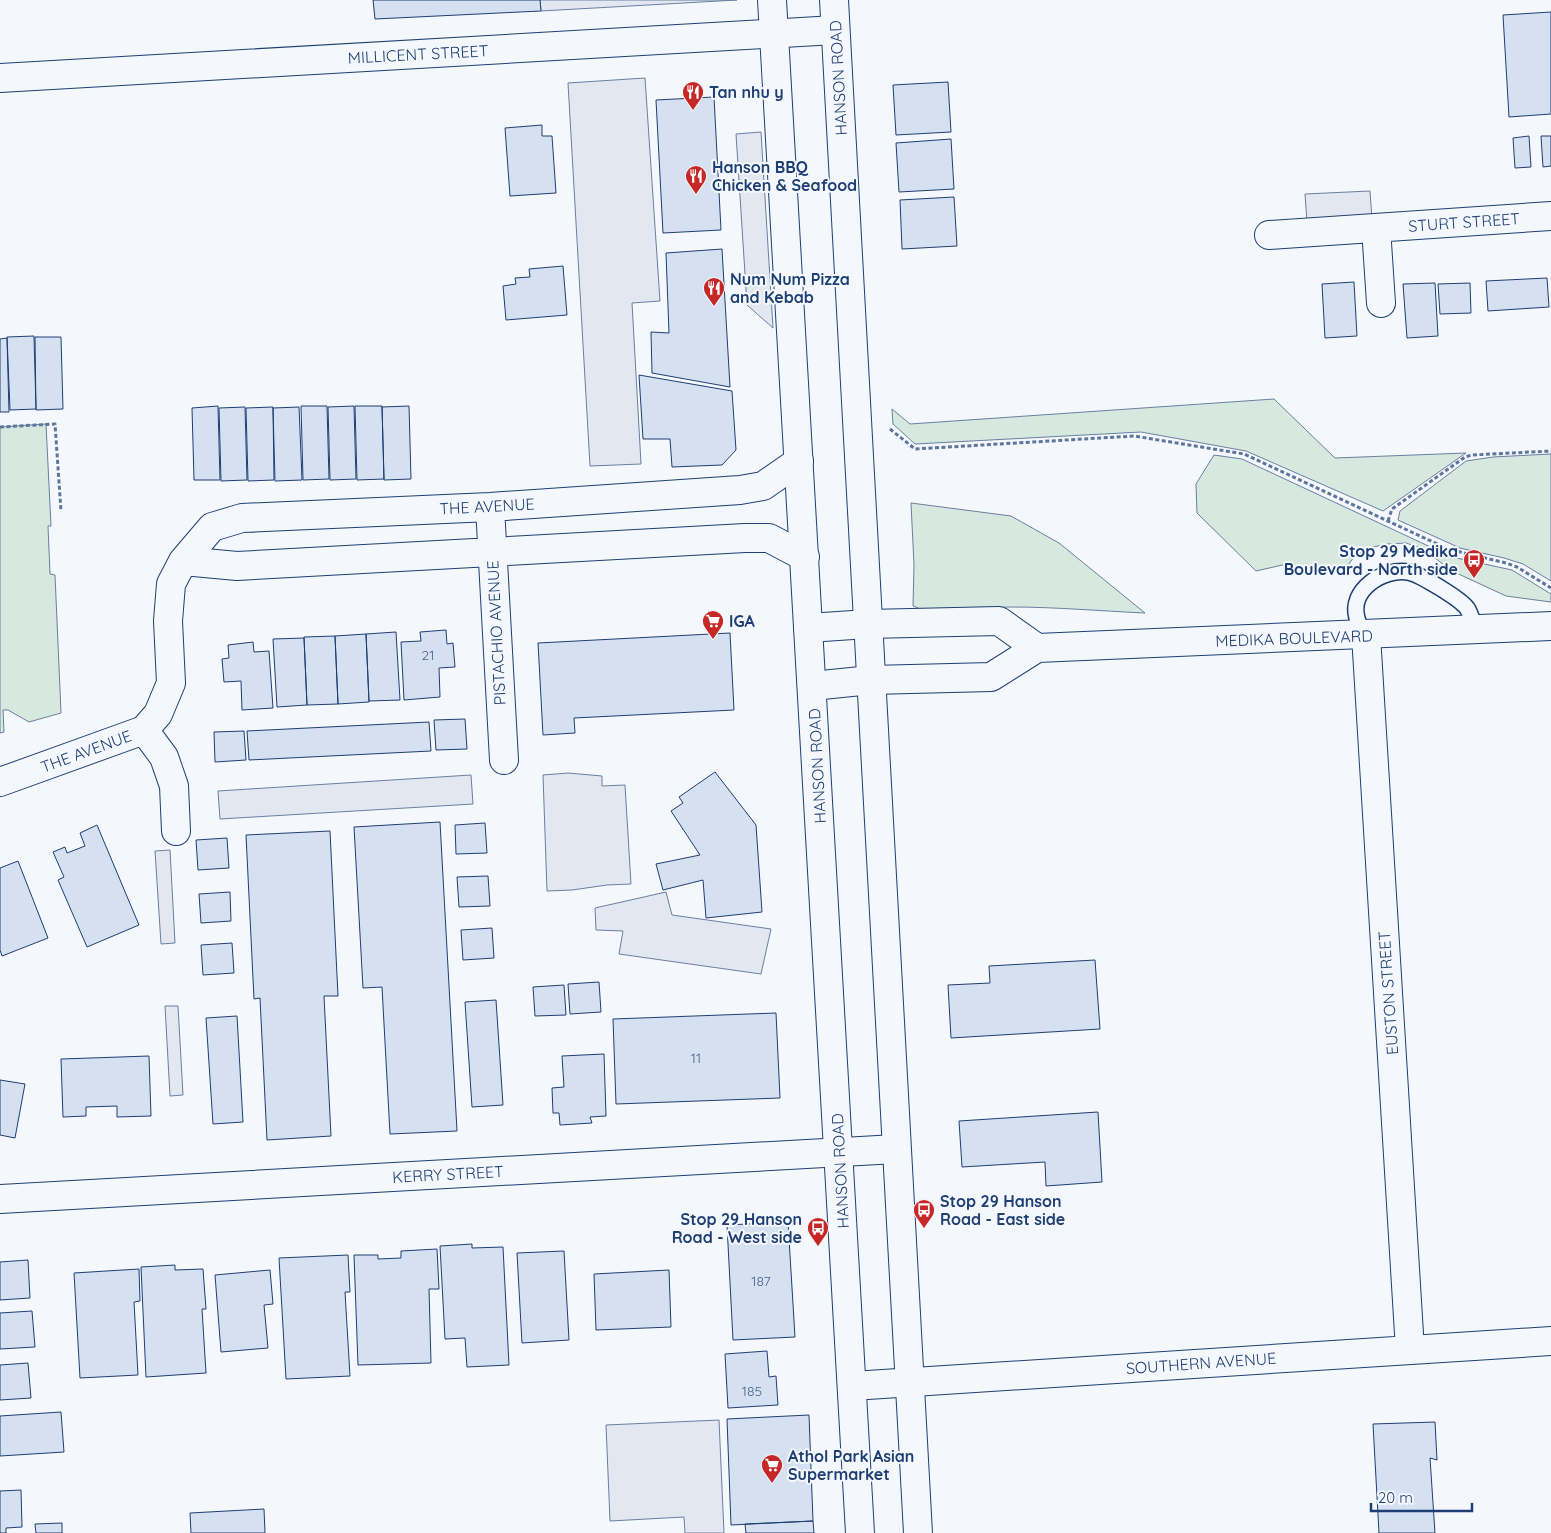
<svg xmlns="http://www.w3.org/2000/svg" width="1551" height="1533" font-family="Quicksand,sans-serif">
<rect width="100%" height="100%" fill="#f4f7fb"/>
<path fill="#d7e8df" stroke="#687fa3" d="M1274,399l61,59 131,-5 -83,58 -137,-60 -105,-19 -226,12 -22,-20 -1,-15 18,15z
M46,424l5,102h-3l2,48 5,1 6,138 -32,9 -21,-12h-5l1,22 -4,1v-306z
M1551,454v127l-28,-17 -19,-6 -44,-10 -62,-28 2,-9 66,-50 27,-4z
M1214,455l28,4 210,98 60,13 39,24v8l-45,-6 -56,-26 -26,-21 -18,-6 -19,1 -18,4 -15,9 -12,16 -55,-9 -31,7 -59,-58 -1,-29z
M911,503l100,13 48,27 86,70c-45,-2 -89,-6 -134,-6 -30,0 -70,12 -98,-1l1,-41z"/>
<path fill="#e3e8f0" stroke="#687fa3" d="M540,0h197l-196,11z
M645,78l15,223 -28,2 9,161 -51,2 -22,-383z
M761,132l12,196 -26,-23 -11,-171z
M1370,191l2,28 -65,3 -2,-28z
M568,773l34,3v10l23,-1 6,99 -24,1 -35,5 -25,1 -4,-116z
M471,775l2,29 -253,15 -2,-28z
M170,850l5,93 -14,1 -6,-93z
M666,892l6,23 99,14 -10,45 -142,-20 4,-23 -27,-1 -1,-22z
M165,1006h13l5,89 -13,1z
M719,1420l5,113h-39l-1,-16 -74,4 -4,-96z"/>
<path fill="#d5e0f0" stroke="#1d3f73" d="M373,0h167l1,11 -166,8z
M1551,12v102l-42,3 -6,-102z
M948,82l3,50 -55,3 -3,-50z
M714,97l7,133 -58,3 -7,-133z
M542,125v11h10l4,57 -46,3 -5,-68z
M1529,136l2,31 -16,1 -2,-30z
M1541,136h10v30l-8,1z
M951,139l3,50 -55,3 -3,-49z
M954,197l3,49 -55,3 -2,-49z
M722,249l8,138 -78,-14 -1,-41 18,1 -3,-80z
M563,266l4,49 -61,5 -3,-34 13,-2 -1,-6 15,-1 -1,-8z
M1547,278l2,29 -61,4 -2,-30z
M1354,282l3,54 -32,2 -3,-54z
M1435,283l3,53 -31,2 -4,-54z
M1470,283l1,30 -31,1 -2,-30z
M34,336l2,73 -26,1 -3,-73z
M35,337h26l2,72 -27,1z
M7,338l2,74h-9v-73z
M639,375l93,16 4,59 -14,15 -50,2 -2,-28h-27z
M218,406l2,74h-26l-2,-72z
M301,406h26l2,73 -26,1z
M354,406l2,73 -26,1 -2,-73z
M355,406h27l2,73 -27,1z
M409,406l2,73 -27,1 -2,-73z
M245,407l2,73 -26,1 -2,-73z
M273,407l1,73 -26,1 -2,-73z
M299,407l3,73 -27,1 -2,-73z
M446,630l1,14 6,-1 2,24 -16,1 1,29 -36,3 -3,-58 20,-1 -1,-9z
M396,632l4,68 -31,1 -3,-67z
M730,633l4,77 -160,8 1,15 -32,2 -5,-92z
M366,634l3,68 -31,2 -3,-68z
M335,636l3,68 -31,1 -3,-68z
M304,638l3,67 -30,2 -4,-68z
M253,642l1,10 15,-1 4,57 -31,2 -1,-29 -17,1 -2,-23 7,-1 -1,-13z
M465,719l2,30 -31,1 -2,-30z
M429,722l2,29 -182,9 -2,-29z
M244,731l2,29 -31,2 -1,-30z
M715,772l41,53 6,87 -56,6 -3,-38 -40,10 -7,-26 44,-9 -29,-44 12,-8 -4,-6z
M440,822l17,309 -67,3 -8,-147 -19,1 -9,-161z
M485,823l2,30 -31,1 -1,-29z
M97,825l42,100 -52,22 -29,-67 6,-3 -11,-25 12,-5 2,6 18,-7 -5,-13z
M330,831l8,165h-14l7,140 -64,4 -7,-142 -6,1 -8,-164z
M227,838l2,30 -31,2 -2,-30z
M18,861l30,77 -46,18 -2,-6v-82z
M488,876l2,30 -31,1 -2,-30z
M230,892l1,29 -30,2 -2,-29z
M492,928l2,30 -31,2 -2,-30z
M232,943l2,30 -31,2 -2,-30z
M1095,960l5,69 -149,9 -3,-53 42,-2 -1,-17z
M599,982l2,30 -31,2 -2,-30z
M564,985l2,30 -31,1 -2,-29z
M496,1000l7,105 -31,2 -7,-105z
M776,1013l4,85 -164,6 -3,-85z
M237,1016l6,106 -30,2 -7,-106z
M604,1054l2,62 -16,1 2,6 -32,2 -1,-12h-6l-1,-25 12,-1 -2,-31z
M149,1056l2,60 -34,1v-11l-31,1v9l-23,1 -2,-58z
M0,1080l25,4 -10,54 -15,-3z
M1098,1112l4,70 -56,4 -1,-24 -83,5 -3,-46z
M788,1222l7,115 -62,3 -6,-115z
M472,1244v4l31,-1 6,118 -42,2 -2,-29 -20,1 -5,-93z
M437,1249l2,40h-10l2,74 -73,2 -4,-110h24v4l23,-1v-7z
M564,1251l5,89 -47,3 -5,-90z
M348,1255l2,37h-5l5,84 -64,3 -7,-121z
M28,1260l2,38 -30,2v-38z
M175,1265v5l28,-1 3,40h-4l4,64 -60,4 -5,-110z
M139,1269l1,32 -6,1 4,73 -58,3 -6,-105z
M270,1270l3,34 -9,1 4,43 -47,4 -6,-77z
M669,1270l2,57 -75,3 -2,-56z
M32,1311l3,36 -35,2v-36z
M767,1351l2,26 7,-1 2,29 -50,3 -3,-54z
M28,1363l3,35 -31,2v-35z
M61,1412l3,40 -64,4v-40z
M809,1415l4,106 -82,4 -4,-106z
M1435,1422l2,38 -7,-2 5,75h-56l-6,-109z
M21,1490l1,37 -16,1v5h-6v-42z
M264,1509l1,24h-74l-1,-20z
M813,1521l1,12h-68l-1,-9z
M62,1523v10h-26l-1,-9z"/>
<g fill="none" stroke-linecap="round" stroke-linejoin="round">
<g stroke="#1d3f73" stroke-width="18">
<path id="lane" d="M1366,635c-3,-5 -8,-11 -9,-17 -8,-28 26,-50 51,-46 12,2 52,27 59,36 4,6 6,16 9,22"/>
</g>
<g stroke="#1d3f73" stroke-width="30">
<path id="street" d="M0,78l835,-48
M1376,228l5,75
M1269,235l282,-19
M490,507l14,253
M183,561l54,5 508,-28h24l36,19
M808,628l60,-4 131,-3 38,27
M1366,635l44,715
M812,686l59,-6 120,-3 46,-29 514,-22
M144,730l20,27 10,29 2,45
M0,782l144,-52 14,-16 13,-31 -3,-62 3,-37 12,-23 29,-34 30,-9 248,-11 250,-17 23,-4 36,-25
M0,1199l896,-50
M852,1386l699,-45"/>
</g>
<g stroke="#1d3f73" stroke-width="30">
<path id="secondary" d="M772,0l88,1533
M834,0l84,1533"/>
</g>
<path stroke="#5e769c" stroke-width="3" stroke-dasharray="4 2.5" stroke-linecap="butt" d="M0,427l55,-3 6,87
M890,429l25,20 219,-13 110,18 204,95 58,14 11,4 34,21
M1388,521l4,-12 73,-52 7,-2 79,-4"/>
<use href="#lane" stroke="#f4f7fb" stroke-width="15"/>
<use href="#street" stroke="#f4f7fb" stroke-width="28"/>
<use href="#secondary" stroke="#f4f7fb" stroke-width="28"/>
</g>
<defs>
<g id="restaurant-pin" transform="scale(1.125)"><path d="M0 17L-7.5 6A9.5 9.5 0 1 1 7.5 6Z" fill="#c62828" stroke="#f4f7fb"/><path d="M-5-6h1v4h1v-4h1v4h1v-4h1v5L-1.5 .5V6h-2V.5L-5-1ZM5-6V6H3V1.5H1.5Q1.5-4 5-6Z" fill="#fff"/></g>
<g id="bus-pin" transform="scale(1.125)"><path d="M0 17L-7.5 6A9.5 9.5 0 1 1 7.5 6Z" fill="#c62828" stroke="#f4f7fb"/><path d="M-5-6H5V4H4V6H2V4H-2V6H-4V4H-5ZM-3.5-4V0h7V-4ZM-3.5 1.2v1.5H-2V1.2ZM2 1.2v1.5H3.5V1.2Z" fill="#fff"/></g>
<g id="supermarket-pin" transform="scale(1.125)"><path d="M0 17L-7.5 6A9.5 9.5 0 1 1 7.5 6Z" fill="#c62828" stroke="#f4f7fb"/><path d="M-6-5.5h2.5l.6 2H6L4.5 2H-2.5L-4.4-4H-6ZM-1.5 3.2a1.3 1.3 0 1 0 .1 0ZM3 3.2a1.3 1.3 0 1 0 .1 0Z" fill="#fff"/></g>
</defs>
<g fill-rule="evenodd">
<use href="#restaurant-pin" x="693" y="92"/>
<use href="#restaurant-pin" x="696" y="176"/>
<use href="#restaurant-pin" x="714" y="288"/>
<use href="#bus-pin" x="1474" y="560"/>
<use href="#supermarket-pin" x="713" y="621"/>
<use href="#bus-pin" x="924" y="1210"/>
<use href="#bus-pin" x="818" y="1228"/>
<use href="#supermarket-pin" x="772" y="1465"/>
</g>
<g text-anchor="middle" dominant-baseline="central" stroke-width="4" stroke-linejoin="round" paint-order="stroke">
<g font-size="14" fill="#4b6792">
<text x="428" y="655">21</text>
<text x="696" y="1058">11</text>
<text x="761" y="1281">187</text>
<text x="752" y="1391">185</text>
</g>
<g font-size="16" fill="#1d3f73" stroke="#f4f7fb">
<text transform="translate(418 54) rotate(-3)">MILLICENT STREET</text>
<text transform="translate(838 78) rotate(-93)">HANSON ROAD</text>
<text transform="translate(1464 222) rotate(-4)">STURT STREET</text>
<text transform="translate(487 506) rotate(-3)">THE AVENUE</text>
<text transform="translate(496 633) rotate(-93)">PISTACHIO AVENUE</text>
<text transform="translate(1294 638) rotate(-2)">MEDIKA BOULEVARD</text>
<text transform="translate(86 751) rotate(-20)">THE AVENUE</text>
<text transform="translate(817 766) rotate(-93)">HANSON ROAD</text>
<text transform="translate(1388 993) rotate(-94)">EUSTON STREET</text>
<text transform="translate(840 1171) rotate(-93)">HANSON ROAD</text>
<text transform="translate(448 1174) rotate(-3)">KERRY STREET</text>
<text transform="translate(1201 1363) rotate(-4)">SOUTHERN AVENUE</text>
</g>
<g font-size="16" font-weight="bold" fill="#1d3f73" stroke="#f4f7fb" text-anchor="start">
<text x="709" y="92">Tan nhu y</text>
<text x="712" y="167">Hanson BBQ<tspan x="712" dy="18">Chicken &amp; Seafood</tspan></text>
<text x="730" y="279">Num Num Pizza<tspan x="730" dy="18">and Kebab</tspan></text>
<text x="1458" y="551" text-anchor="end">Stop 29 Medika<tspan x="1458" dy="18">Boulevard - North side</tspan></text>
<text x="729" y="621">IGA</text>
<text x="940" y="1201">Stop 29 Hanson<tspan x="940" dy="18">Road - East side</tspan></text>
<text x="802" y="1219" text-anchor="end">Stop 29 Hanson<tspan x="802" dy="18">Road - West side</tspan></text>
<text x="788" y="1456">Athol Park Asian<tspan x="788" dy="18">Supermarket</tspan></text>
</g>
</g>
<path d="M1371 1503v8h101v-8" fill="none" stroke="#1d3f73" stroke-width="2.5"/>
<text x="1378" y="1503" font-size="15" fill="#1d3f73" stroke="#f4f7fb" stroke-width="4" paint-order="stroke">20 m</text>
</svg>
